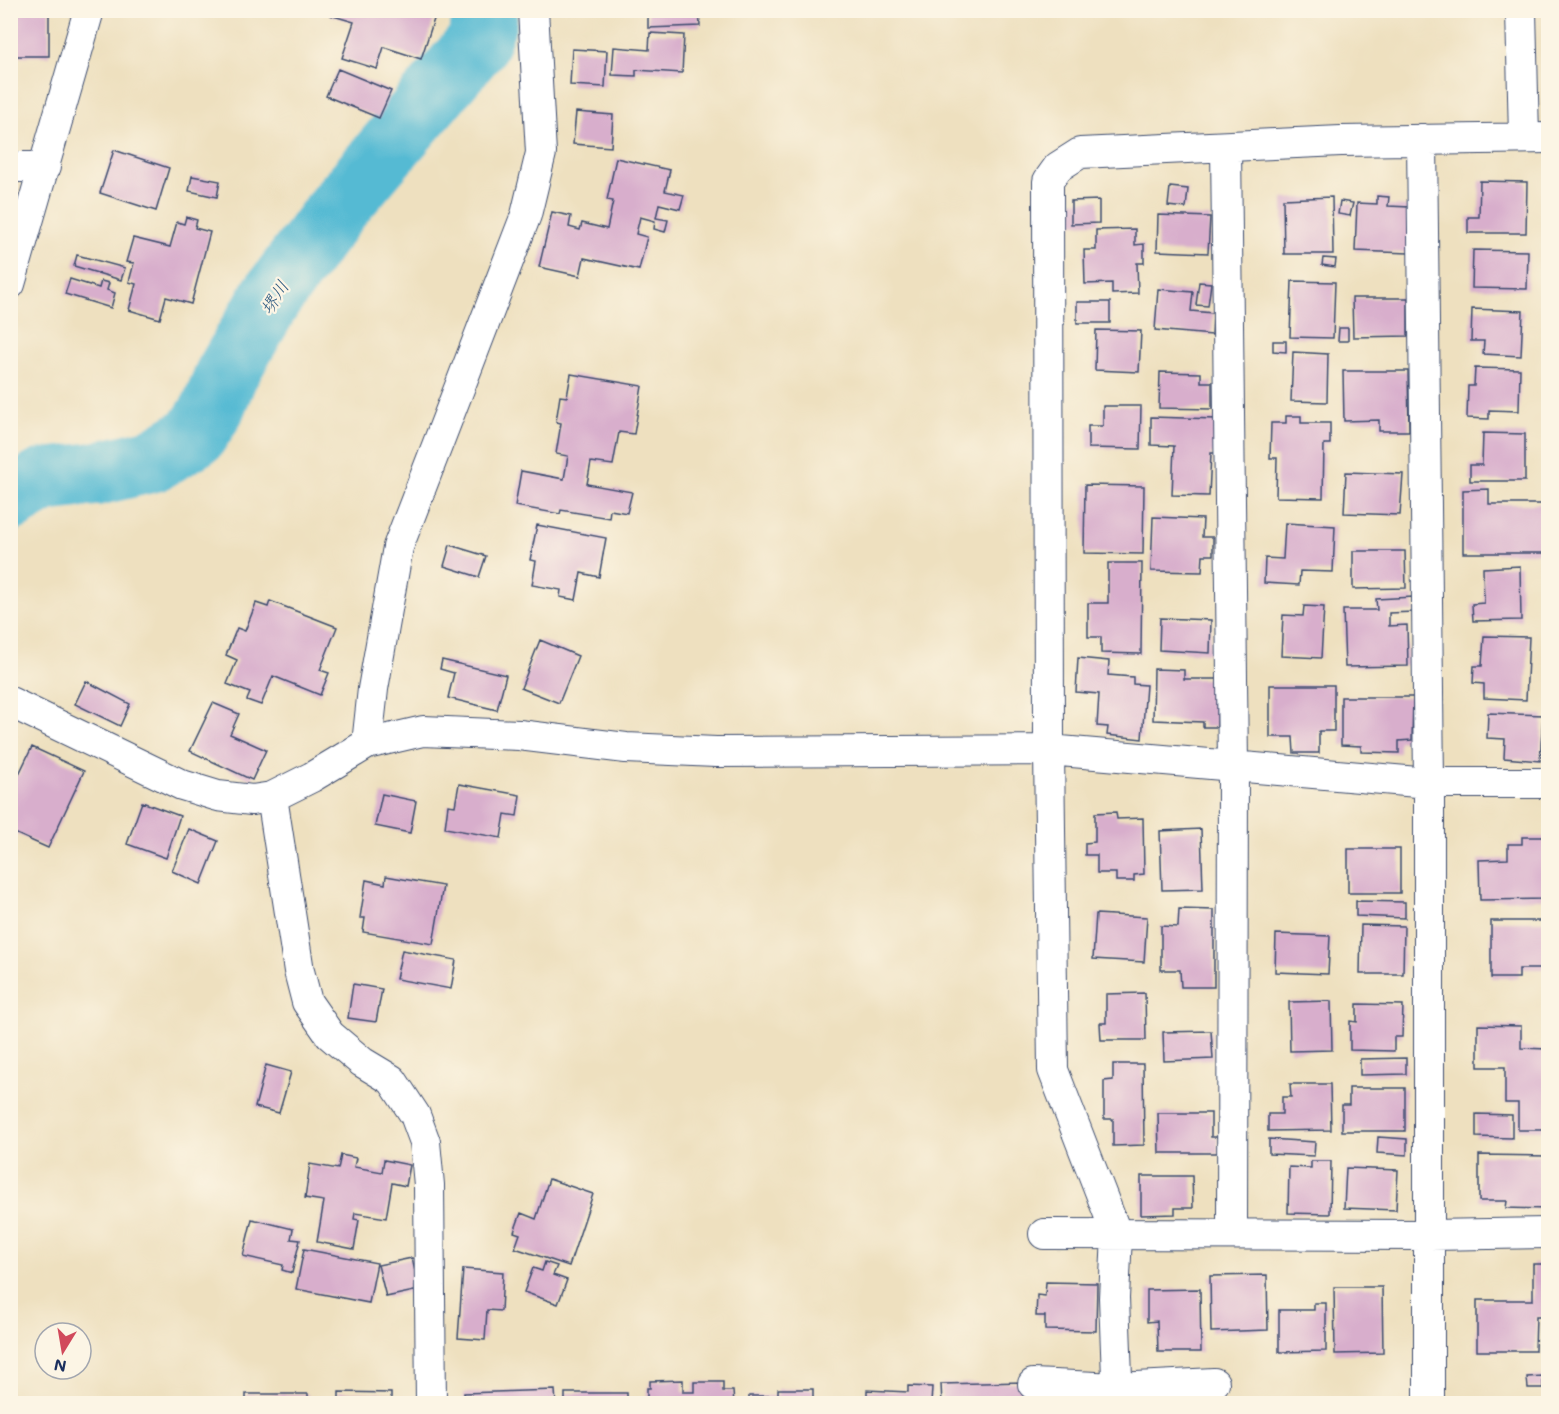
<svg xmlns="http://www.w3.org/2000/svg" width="1559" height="1414" font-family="Mali,'Klee One',sans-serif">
<rect width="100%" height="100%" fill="#fcf5e5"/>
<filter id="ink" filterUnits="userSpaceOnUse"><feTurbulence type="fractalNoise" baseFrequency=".0167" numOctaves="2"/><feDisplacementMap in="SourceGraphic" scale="12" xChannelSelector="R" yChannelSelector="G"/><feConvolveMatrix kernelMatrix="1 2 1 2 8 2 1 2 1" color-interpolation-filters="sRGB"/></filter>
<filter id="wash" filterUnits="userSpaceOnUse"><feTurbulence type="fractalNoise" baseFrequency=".008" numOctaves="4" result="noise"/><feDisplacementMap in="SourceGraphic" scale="24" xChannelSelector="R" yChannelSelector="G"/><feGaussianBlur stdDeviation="1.35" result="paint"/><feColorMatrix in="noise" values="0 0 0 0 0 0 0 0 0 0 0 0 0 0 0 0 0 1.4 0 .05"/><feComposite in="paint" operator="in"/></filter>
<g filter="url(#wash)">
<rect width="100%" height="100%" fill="#eee0bf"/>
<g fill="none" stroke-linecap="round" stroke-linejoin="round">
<path stroke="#55bad3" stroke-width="64" d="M10,500l34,-20 51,-6 59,-14 42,-25 16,-25 14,-35 44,-76 69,-93 138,-162 8,-23 1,-11"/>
</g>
<g id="blocks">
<path fill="#d8aecc" d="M10,10h39v46h-39z
M332,10h105l-16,49 -37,-12 -7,22 -35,-11 12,-36 -24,-7z
M648,10h51l1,16 -52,2z
M650,33l34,2 -2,38 -46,-3v6l-24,-1 2,-28 35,3z
M572,49l35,2 -2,36 -35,-2z
M338,69l53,22 -12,27 -53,-22z
M576,112l37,3 -2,32 -38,-3z
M114,150l55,18 -13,43 -56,-18z
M616,158l54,12 -5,21 19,4 -4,14 -21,-5 -3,14 12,2 -3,12 -11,-3 1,-8 -15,-4 -4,17 11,3 -8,33 -55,-12 -4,18 -41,-9 13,-55 19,4 -2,11 11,3 2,-7 25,6 6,-28 -6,-1z
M192,176l28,5 -3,16 -28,-6z
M1480,181l47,1 -1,51h-58v-16h11z
M1170,187l18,2 -2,19 -18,-2z
M1377,196l12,1 -1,9 22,1 -1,46 -54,-2 2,-48 20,1z
M1332,197l1,57h-49l-1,-55z
M1099,200v23l-28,1v-23z
M1340,201l13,2 -3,13 -12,-2z
M1158,215l52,2 -2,36 -51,-2z
M186,217l11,3 -2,8 15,4 -19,72 -25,-7 -6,22 -31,-9 7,-26 -7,-2 5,-19 -8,-1 7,-24 37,9 7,-25 7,2z
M1135,229v16l9,-1v19h-7l1,30 -26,1v-11l-27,1 -1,-34h12v-20z
M1473,250l55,1 -1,38 -55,-1z
M77,255l48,13 -4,12 -47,-14z
M1323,258l13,1 -1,8 -13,-2z
M70,279l29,9 2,-7 8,2 -2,7 8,3 -4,15 -46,-14z
M1292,281l43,1 -2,56 -43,-1z
M1199,282l12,1 -3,23 -12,-1z
M1158,289l35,3 -2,19 22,2 -1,22 -57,-5z
M1352,298h56v38l-55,1z
M1077,302h33v21h-33z
M1472,309l51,2 -2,45 -38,-2 1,-13h-13z
M1339,328h9v13h-10z
M1096,330l45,1 -2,41 -44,-2z
M1273,341h13v11l-13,-1z
M1293,352l35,2 -1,48 -36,-1z
M1475,368l45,1 -1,42 -30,-1v9l-22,-1 1,-32h6z
M1343,371h65l1,60h-30v-11l-35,1z
M1160,372l41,1v9h11v27l-53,-1z
M571,374l71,12 -8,48 -15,-2 -6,33 -22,-3 -4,22 45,8 -5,21 -17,-3 -1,8 -48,-8 -1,4 -45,-8 6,-35 43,8 4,-23 -12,-2 5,-31 -5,-1 4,-26 7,1z
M1103,406h38l-1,43 -52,-1v-22h15z
M1286,416h15v7h29v21h-6l-1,54 -47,-1 1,-39h-7l1,-35h15z
M1151,417l65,2 -1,34h-4l-2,43 -37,-1 2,-49 -23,-1z
M1483,433l42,1v47h-55v-16h12z
M1346,472l57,2 -3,41 -56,-2z
M1085,485l59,1 -1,68 -59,-1z
M1489,489v15h56v49h-82v-63z
M1153,517l50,2 -1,18h11v18h-10l-1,17 -51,-1z
M1285,523l50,3 -2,46 -33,-1 -1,14 -35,-2 1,-25 18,1z
M537,525l69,13 -7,39 -18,-4 -5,27 -16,-3 1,-7 -29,-5 4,-24 -6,-1z
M450,545l36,11 -7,21 -35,-11z
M1353,551h52l1,37 -53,1z
M1108,563h34l-1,91 -40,-1v-16h-13v-34h20z
M1520,566l1,54 -48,1 -1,-17 12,-1 -1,-35z
M1413,597l1,15 -25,1v13l18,-1 1,41 -63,1 -2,-57h34l-1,-11z
M270,601l67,26 -17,43 9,3 -9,22 -47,-19 -12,29 -14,-5 3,-7 -23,-9 10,-24 -11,-5 11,-27 8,3 11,-28 12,4z
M1304,606l20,1 -3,51 -40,-2 2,-41 20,1z
M1160,618l51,2 -1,33 -51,-3z
M1484,636l45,1 -3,63 -42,-2v-14l-11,-1 1,-17h8z
M540,640l38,16 -19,47 -38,-15z
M1078,658l31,3 -1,14 25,2v7l13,1 -4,54 -35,-4 1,-8 -11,-1 2,-32 -23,-2z
M442,660l64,15 -9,35 -49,-12 6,-25 -14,-4z
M1154,669l30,1v9h34l-1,48h-14v-5l-50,-2z
M86,681l44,23 -10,22 -45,-22z
M1270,685h64v46h-15v22h-25l-1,-16h-23z
M1341,697h72l-1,43 -13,1v12l-38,-1v-6l-20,-1z
M213,703l26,11 -9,20 36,16 -14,30 -62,-29z
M1488,713l55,2 -3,46 -36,-3 1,-19 -18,-1z
M32,747l52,24 -36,77 -38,-17v-59l8,4z
M459,784l61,11 -3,21 -12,-2 -4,24 -56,-10 3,-23 7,1z
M382,794l34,7 -6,32 -35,-7z
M142,802l38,14 -14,42 -39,-14z
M1116,812l1,7 26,-1 1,56 -10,1v6h-18v-8h-19v-18h-12v-12l10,-1v-29z
M189,829l29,12 -17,43 -29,-13z
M1201,829l2,60 -41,1 -2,-59z
M1522,837h26v51h-4v11l-64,1 -1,-40 29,-1v-15h14z
M1348,849h52v44h-52z
M386,876l57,10 -10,58 -70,-12 2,-14h-5l6,-38 19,4z
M1356,901l49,1v16l-49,-2z
M1179,909l35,1v77h-33l-1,-17h-19v-44l17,1z
M1096,914l51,3 -3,45 -51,-3z
M1491,921h56v48h-28v9h-28z
M1361,925l43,1 -1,48h-43z
M1276,934l54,2 -2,38 -53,-2z
M402,950l54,10 -5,29 -55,-10z
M353,984l29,5 -6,33 -28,-4z
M1145,993l1,47h-45l-1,-17h6v-29z
M1331,1001l1,49 -42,1 -1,-49z
M1357,1004l46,1 -1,32h-8v14l-44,-1v-29l7,1z
M1478,1025l43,1v22l27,1v81h-30v-27h-13v-36h-27z
M1211,1031l2,28 -49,2 -1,-29z
M1406,1058v16l-46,1v-16z
M1113,1064h30l1,81 -31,1v-27h-9v-38l9,-1z
M266,1065l25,7 -12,41 -24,-6z
M1290,1084h40l1,46 -63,1v-17h14v-17h9z
M1349,1088h56v43h-63v-26h7z
M1158,1113h53v24h7v16h-59z
M1476,1114l36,1v23l-36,-1z
M1378,1137l29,2v16l-30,-2z
M1269,1139l46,3 -1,14 -45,-2z
M341,1155l15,3 -2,9 28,5 2,-12 26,5 -4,21 -14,-3 -6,35 -31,-5 -1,6 5,1 -5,29 -37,-7 7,-41 -19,-3 5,-34 28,5z
M1479,1155l69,1v53l-42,-1 1,-7h-28z
M1311,1161h20l-1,53 -42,-1 1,-46 22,1z
M1346,1168l52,2 -2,40 -52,-2z
M1141,1176h51l1,32h-18v6l-34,1z
M549,1179l44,15 -24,72 -54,-18 5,-14 -6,-2 7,-19 15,6z
M252,1219l41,10 -2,10 9,1 -8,33 -10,-3 1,-5 -40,-9z
M304,1249l73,14 -8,40 -73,-14z
M412,1258l7,32 -33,7 -8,-32z
M545,1262l12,4 -4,9 14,5 -9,24 -34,-12 9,-24 9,3z
M1533,1264h15v53h-12l-1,34h-58v-51h56z
M463,1269l40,3 -2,39 -14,-1 -2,30 -27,-2z
M1267,1275l1,55 -57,2 -1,-56z
M1046,1282l51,1 -1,48 -51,-1v-14h-9l1,-21 8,1z
M1334,1287h48l1,66 -48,1z
M1200,1289l1,63h-43l-1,-31 -10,1v-32z
M1314,1303h12v48l-47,1v-42h35z
M1543,1376v12h-15l-1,-11z
M683,1380v12h11v-10h29v9h10l1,13h-87v-16h3v-7z
M1023,1382l1,22h-82l-1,-20z
M908,1386l24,1 -1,17h-64v-14l41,2z
M778,1389h35v15h-64v-8h29z
M555,1390l1,14h-92v-11z
M339,1392l52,1v11h-52z
M565,1393h62v11h-62z
M246,1394h62v10h-62z"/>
</g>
</g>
<g filter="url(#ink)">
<use href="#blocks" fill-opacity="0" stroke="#3b4a6d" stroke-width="1.5"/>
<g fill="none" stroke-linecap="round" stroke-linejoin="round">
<g stroke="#3b4a6d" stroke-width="32">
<path id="minor" d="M1521,10l3,128
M1422,139l7,644v621
M1226,147l7,619 -1,467
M10,167h35
M10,284l79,-274
M10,702l172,83 36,11 34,4 20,-3 40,-20 55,-33 56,-13 96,4 107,13 90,4 333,-2 380,33h119
M367,744l6,-55 25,-142 128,-332 15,-62 -8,-143
M272,797l27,174 8,31 23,33 32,27 30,18 23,35 10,27 4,43 2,219
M1044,1234l386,1 118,-2
M1033,1384l84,4 97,-5
M1118,1404l-4,-106 3,-63 -64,-165 -4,-320 -1,-569 10,-14 22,-14 261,-12 207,-3"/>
</g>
<use href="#minor" stroke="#fff" stroke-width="30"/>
</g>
</g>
<g text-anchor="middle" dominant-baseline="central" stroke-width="4.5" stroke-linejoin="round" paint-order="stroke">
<g font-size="18" font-style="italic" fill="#2c5981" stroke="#fcf5e5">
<text transform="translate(274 297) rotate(-57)">堺川</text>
</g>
</g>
<rect width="1559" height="1414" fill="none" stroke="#fcf5e5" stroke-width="36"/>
<g transform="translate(63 1351) rotate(191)"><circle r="28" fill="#fcf5e5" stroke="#a2a6af" stroke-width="1.5"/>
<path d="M0-4.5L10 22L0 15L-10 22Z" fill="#d1495b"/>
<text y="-9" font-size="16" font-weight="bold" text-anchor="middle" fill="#1b2f5e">N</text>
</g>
</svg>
